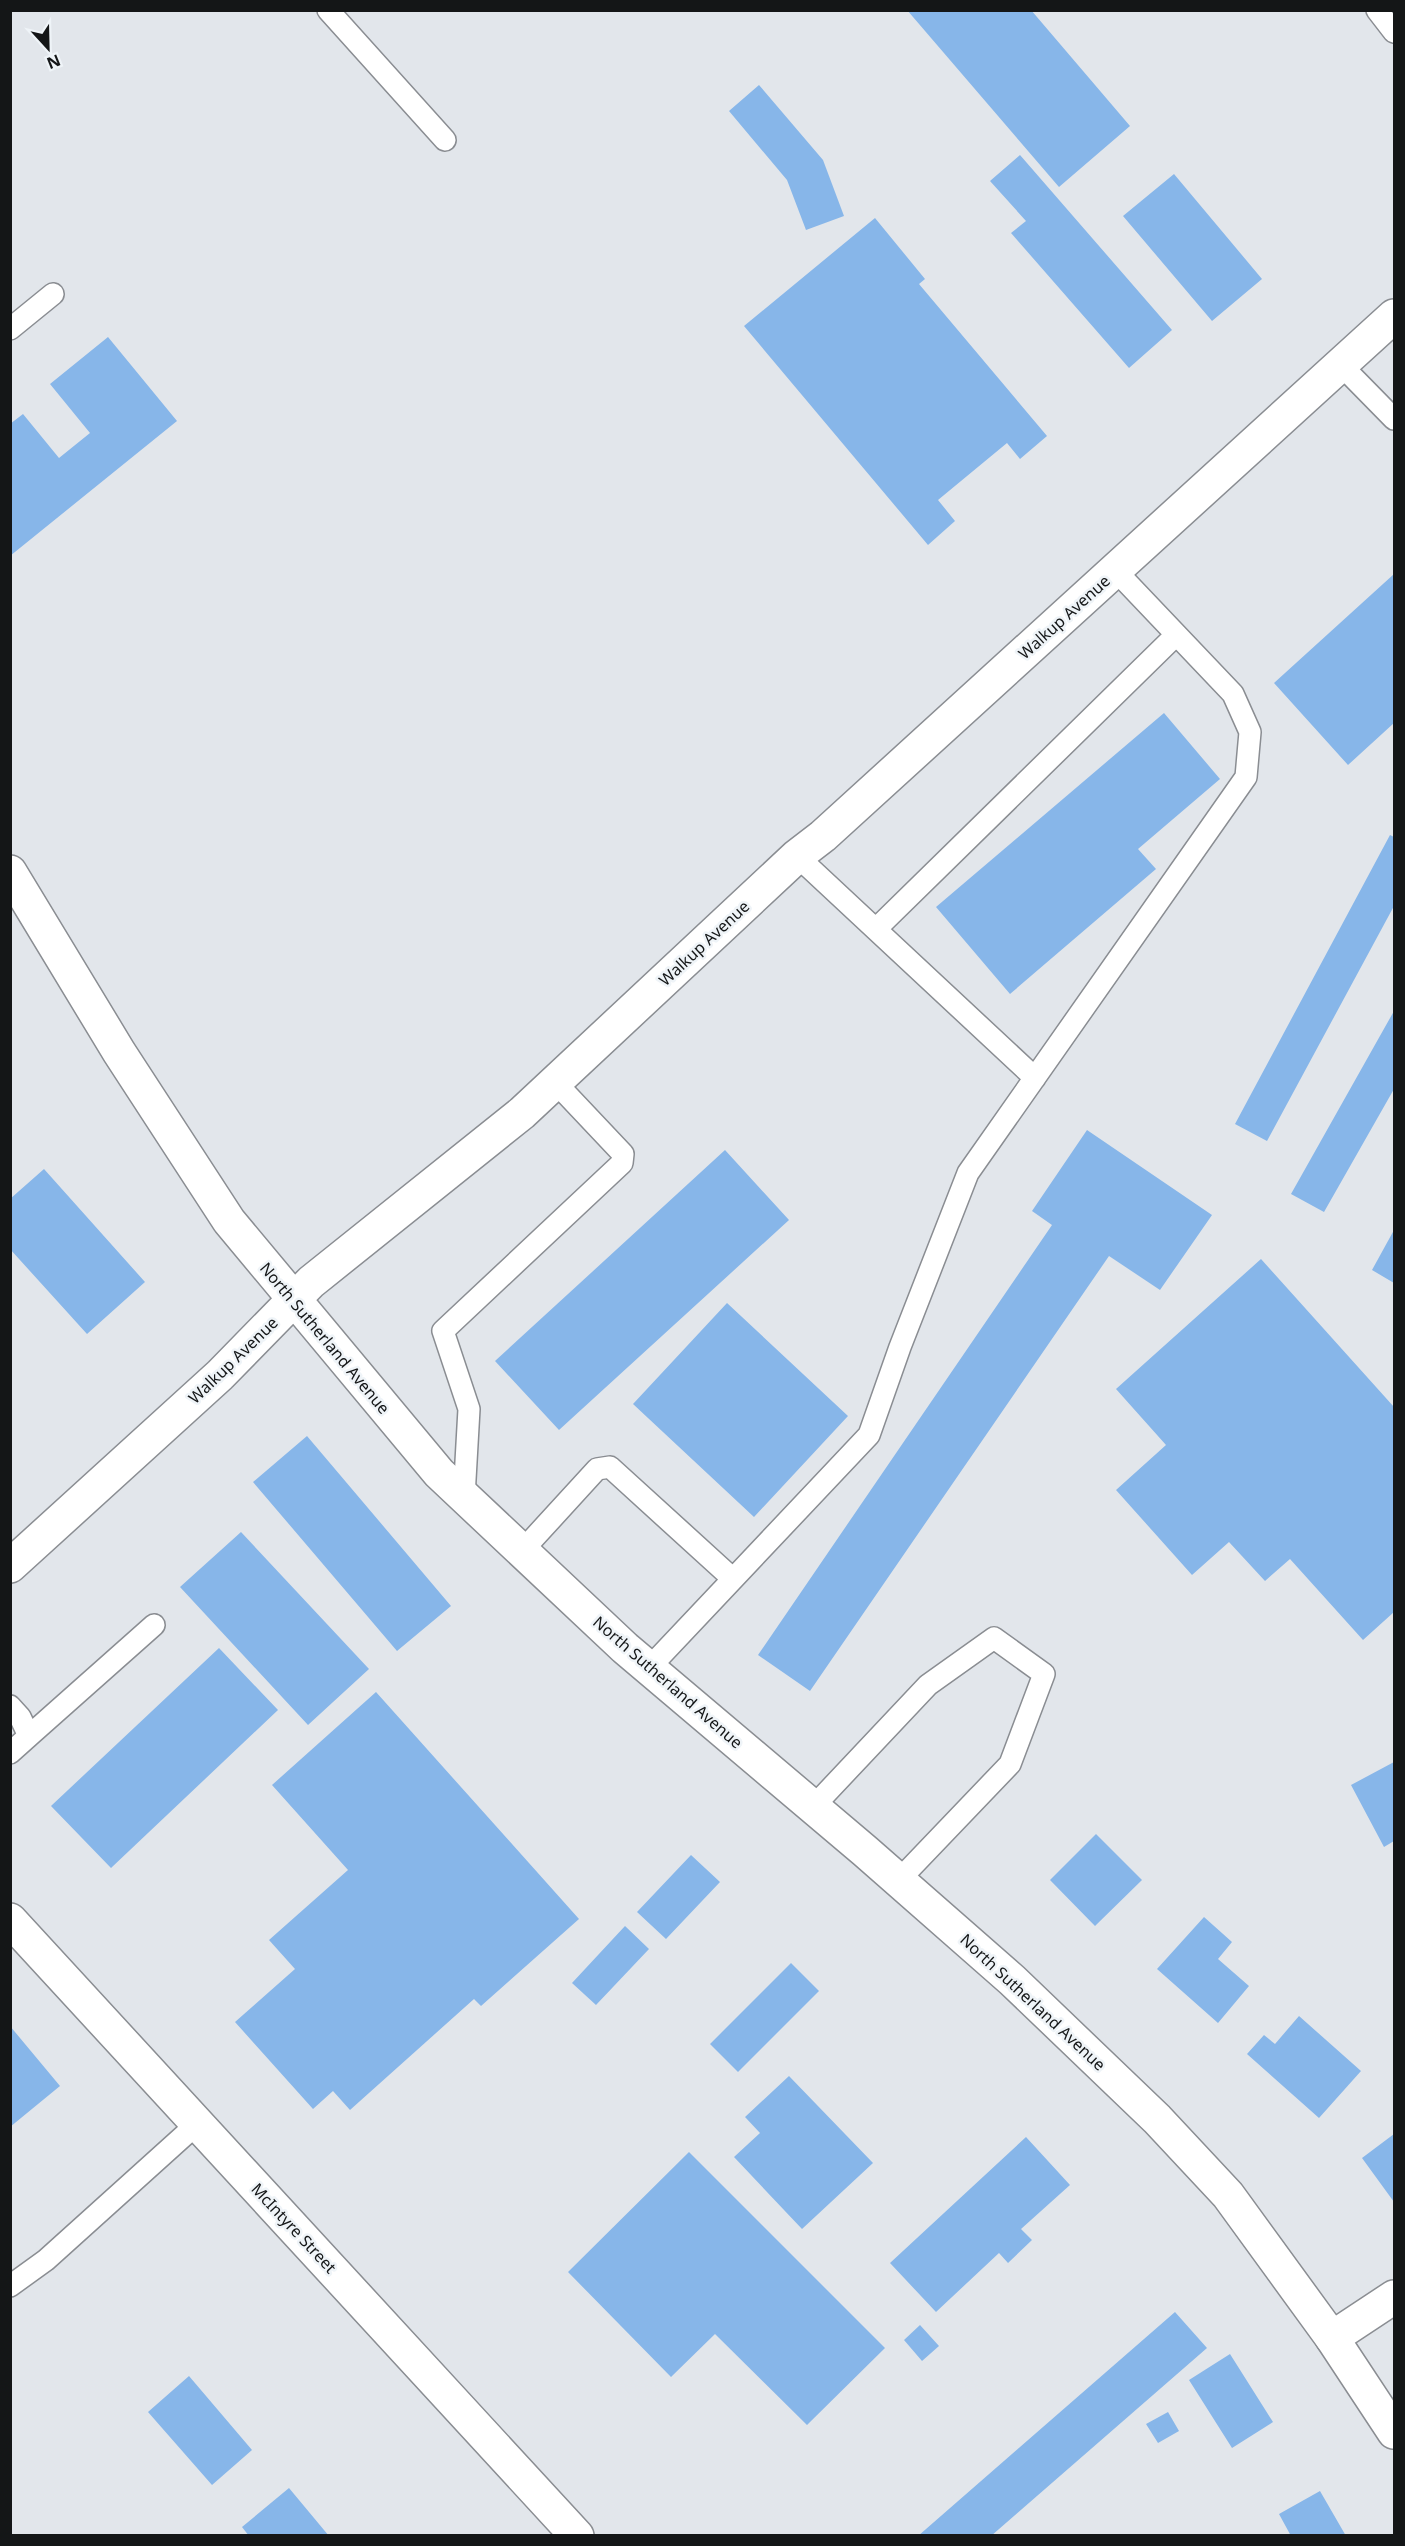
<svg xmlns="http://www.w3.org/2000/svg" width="1405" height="2546" font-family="'Noto Sans',sans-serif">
<rect width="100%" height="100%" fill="#e2e6eb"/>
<path fill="#87b6e9" d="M907,10h124l99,116 -71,61z
M759,85l64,75 21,56 -38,14 -19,-50 -58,-69z
M1020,155l152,175 -43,38 -118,-135 15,-12 -36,-40z
M1174,174l88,105 -50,42 -89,-105z
M875,218l50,61 -6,5 128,152 -27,23 -13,-16 -69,57 17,21 -27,24 -184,-219z
M108,337l69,84 -167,135v-132l13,-10 36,44 31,-25 -40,-49z
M1394,574v149l-46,42 -74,-82z
M1164,713l56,66 -82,70 18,20 -146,125 -74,-87z
M1390,835l4,2v69l-127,235 -32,-17z
M1394,1011v78l-70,123 -33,-18z
M1087,1130l125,85 -52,75 -51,-34 -299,435 -52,-36 294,-430 -20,-14z
M725,1150l64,70 -230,210 -64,-69z
M44,1169l101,113 -58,52 -77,-85v-50z
M1394,1230v53l-22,-13z
M1261,1259l133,148v205l-31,28 -73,-81 -25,22 -36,-39 -37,33 -76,-85 50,-45 -50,-56z
M727,1303l121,113 -94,101 -121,-113z
M307,1436l144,170 -54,45 -144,-169z
M241,1532l128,137 -61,56 -128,-138z
M219,1648l59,62 -167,158 -60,-62z
M376,1692l203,227 -98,87 -7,-7 -124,111 -17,-19 -20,18 -78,-87 60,-53 -26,-29 79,-70 -76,-85z
M1394,1762v79l-10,6 -33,-62z
M1096,1834l46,46 -47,46 -45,-46z
M691,1855l29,27 -54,57 -29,-27z
M1204,1917l28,25 -14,17 31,27 -31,37 -61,-54z
M625,1926l24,23 -53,56 -24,-22z
M791,1963l28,28 -81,81 -28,-28z
M1299,2016l62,55 -42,47 -72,-64 17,-19 11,9z
M10,2026l50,60 -50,41z
M789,2076l84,87 -71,66 -68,-72 26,-24 -15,-16z
M1394,2134v68l-32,-44z
M1026,2137l44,48 -49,44 11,11 -24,23 -9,-10 -63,59 -46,-49z
M689,2152l196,196 -78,77 -92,-91 -44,43 -103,-105z
M1175,2312l32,36 -216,188h-73z
M920,2325l19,21 -17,15 -18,-21z
M1230,2354l43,68 -41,26 -43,-68z
M189,2376l63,74 -40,35 -64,-73z
M1168,2412l11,19 -21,12 -12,-19z
M289,2488l40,48h-80l-7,-9z
M1320,2491l26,45h-55l-12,-22z"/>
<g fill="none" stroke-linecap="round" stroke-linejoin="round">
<g stroke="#8a8d92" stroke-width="24">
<path id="lane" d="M328,10l117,130
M1377,10l17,22
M10,329l43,-35
M1341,365l53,54
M797,856l238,222
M876,929l300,-294
M464,1497l5,-88 -26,-78 179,-168 1,-9 -68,-72
M522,1551l75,-82 13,-2 123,112
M649,1668l220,-233 31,-88 68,-174 278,-396 4,-45 -17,-38 -118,-124
M10,1706l10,11 9,19 -19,17
M29,1736l125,-111
M813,1807l115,-122 66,-47 50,36 -34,90 -111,116
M10,2286l36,-26 152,-137"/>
</g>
<g stroke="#8a8d92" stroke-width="36">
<path id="street" d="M10,1920l567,616
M1332,2338l62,-41"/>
</g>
<g stroke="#8a8d92" stroke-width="36">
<path id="secondary" d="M10,872l109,180 110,169 210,252 186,175 240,203 147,129 145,139 71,76 104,143 62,94
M10,1566l210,-191 91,-93 211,-169 275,-257 26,-20 571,-520"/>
</g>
<use href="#lane" stroke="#fff" stroke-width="21"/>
<use href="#street" stroke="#fff" stroke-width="33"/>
<use href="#secondary" stroke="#fff" stroke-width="33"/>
</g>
<g text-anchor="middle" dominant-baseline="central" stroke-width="5" stroke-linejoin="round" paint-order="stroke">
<g font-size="16" fill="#141617" stroke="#eff4f8">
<text transform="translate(1064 617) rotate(-42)">Walkup Avenue</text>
<text transform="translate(704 943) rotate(-43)">Walkup Avenue</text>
<text transform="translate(325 1338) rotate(50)">North Sutherland Avenue</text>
<text transform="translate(233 1360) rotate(-44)">Walkup Avenue</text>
<text transform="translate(668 1682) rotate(41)">North Sutherland Avenue</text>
<text transform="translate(1033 2002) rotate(43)">North Sutherland Avenue</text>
<text transform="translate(294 2228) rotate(47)">McIntyre Street</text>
</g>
</g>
<rect width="1405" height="2546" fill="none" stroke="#141617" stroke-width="24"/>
<g transform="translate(48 48) rotate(158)" stroke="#eff4f8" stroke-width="4.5" paint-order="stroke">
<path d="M0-4.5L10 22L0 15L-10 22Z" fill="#141617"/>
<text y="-9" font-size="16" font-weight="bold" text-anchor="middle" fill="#141617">N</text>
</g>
</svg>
